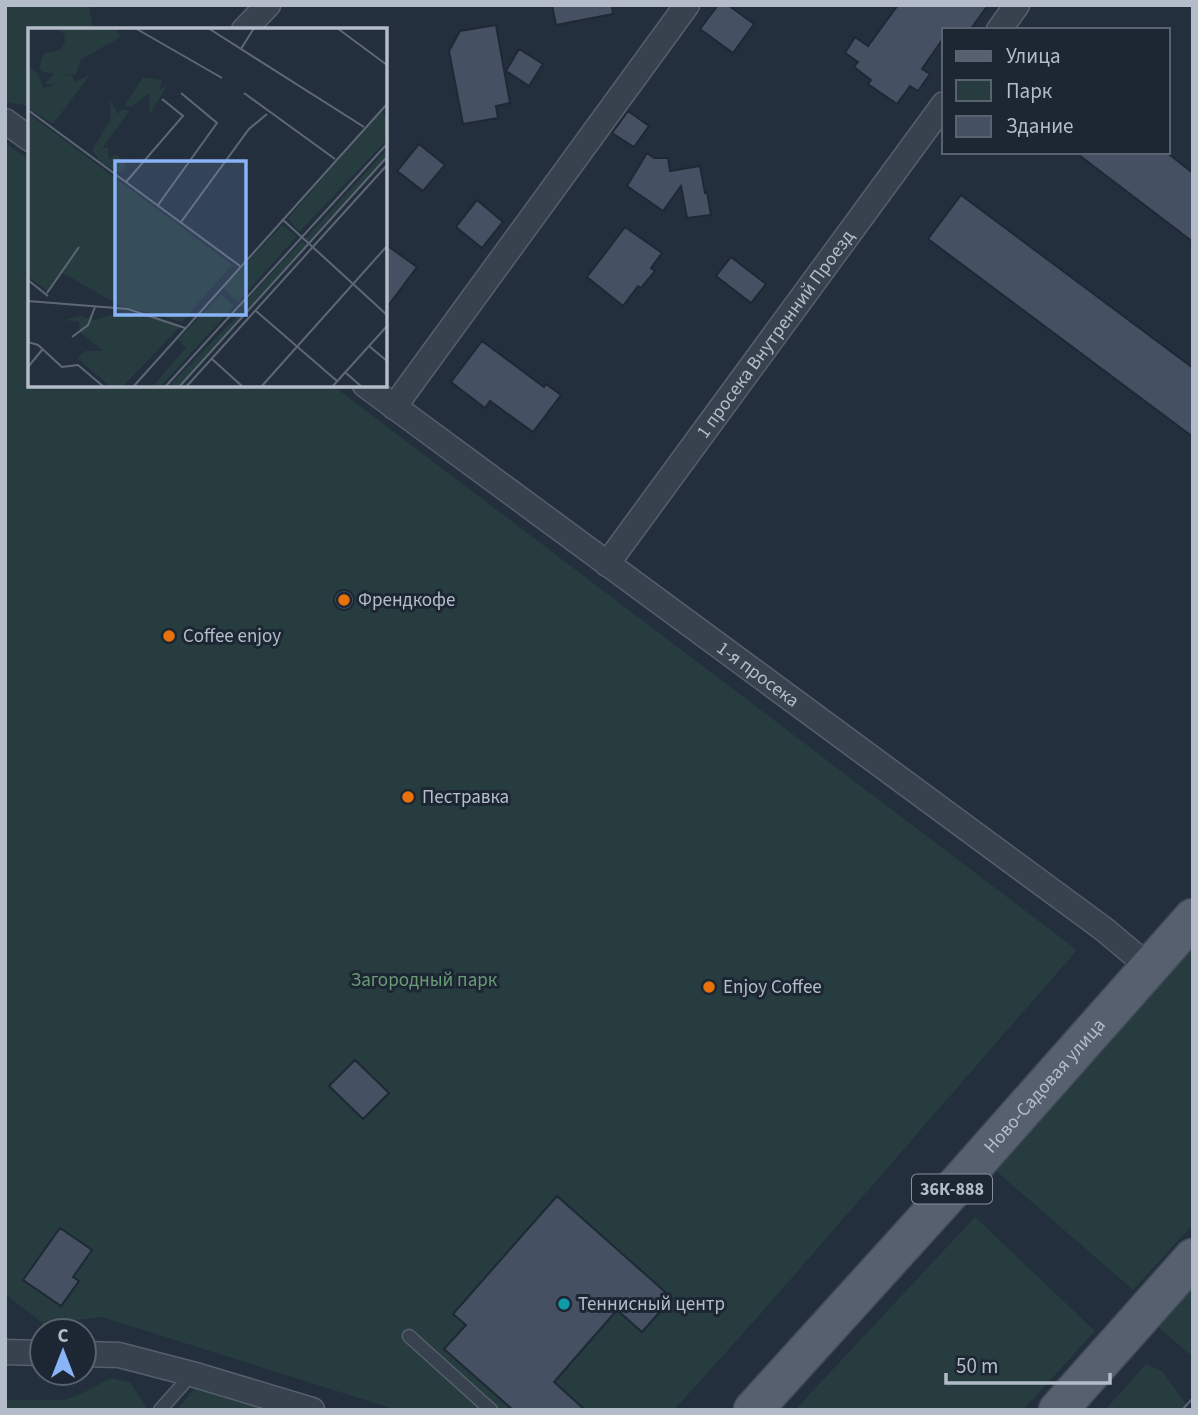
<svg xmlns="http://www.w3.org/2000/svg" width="1198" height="1415" font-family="'Source Sans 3',sans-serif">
<rect width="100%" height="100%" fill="#242f3e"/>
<path fill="#263c3f" d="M5,5h84l4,25h-63v76l-25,-4z
M5,143l25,17v225h302l745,565 -314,361 -89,99h-277l-295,-93 -58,7 -39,-30z
M1193,945v279l-60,66 -139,-121z
M975,1217l120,114 -72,79h-228z
M1193,1287v70l-36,-31z
M1146,1364l16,7 25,34 -5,5h-77z
M110,1378l20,4 18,28h-143v-10h60l24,-10z
M196,1387l72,23h-91z"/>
<path fill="#455162" stroke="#1f2835" stroke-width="2" d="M552,5h60l1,9 -57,11z
M718,5h10l26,19 -21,29 -33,-24z
M898,5h90l-18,25h-26v7l-22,32 8,5 -12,17 -8,-5 -13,18 -29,-20 3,-4 -17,-13 4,-5 -13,-9 10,-16 13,9z
M496,25l14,78 -14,3 2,12 -35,6 -14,-73 11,-20z
M519,49l24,15 -14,22 -23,-15z
M628,111l21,15 -15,21 -22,-14z
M419,144l26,21 -22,26 -26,-20z
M1075,152h91l27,21v69z
M647,153l7,5h14l2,13 30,-5 5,27 2,-1 4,23 -24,3 -6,-32 -18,25 -36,-25z
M961,195l232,173v69l-265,-198z
M477,200l26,22 -21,26 -26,-21z
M625,227l37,26 -11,15 4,3 -14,17 -3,-2 -15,20 -36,-29z
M385,244l32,23 -32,43z
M731,257l35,27 -15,19 -35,-27z
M482,341l62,46 2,-3 15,11 -28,37 -43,-31 -5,7 -34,-26z
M334 600a10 10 0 1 1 20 0a10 10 0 1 1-20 0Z
M355,1060l34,33 -26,26 -34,-33z
M557,1196l115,102 -30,34 -25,-22 -63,72 31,28h-72l-69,-61 22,-24 -13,-11z
M60,1228l32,22 -19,27 6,4 -18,25 -38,-26z"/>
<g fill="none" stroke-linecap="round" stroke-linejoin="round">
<g stroke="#565f6c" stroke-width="15">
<path id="lane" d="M409,1336l82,74
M160,1410l32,-36"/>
</g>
<g stroke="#565f6c" stroke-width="27">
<g id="street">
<path d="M244,30l24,-25"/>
<path d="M999,30l18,-25"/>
<path d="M5,121l25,18"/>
<path id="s1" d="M365,385l740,545 44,37"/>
<path d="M394,407l293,-402"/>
<path id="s2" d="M607,564l337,-460"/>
<path d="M5,1352l37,1"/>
<path d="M84,1354l35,1 73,19 120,36"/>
</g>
</g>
<g stroke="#414a57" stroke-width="41">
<g id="primary">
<path id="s3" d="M753,1410l202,-223 238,-269"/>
<path d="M1058,1410l135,-152"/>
</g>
</g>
<use href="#lane" stroke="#38414e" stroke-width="12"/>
<use href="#street" stroke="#38414e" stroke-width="24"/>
<use href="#primary" stroke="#56606e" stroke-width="38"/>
<path stroke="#5a6575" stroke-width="2" d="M1182,1410l11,-12"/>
</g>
<g fill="#e8710a" stroke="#1d2633" stroke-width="2.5">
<circle cx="344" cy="600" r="7"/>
<circle cx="169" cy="636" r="7"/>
<circle cx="408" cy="797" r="7"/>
<circle cx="709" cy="987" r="7"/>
</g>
<circle fill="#0f9aa8" stroke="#1d2633" stroke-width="2.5" cx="564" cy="1304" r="7"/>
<g text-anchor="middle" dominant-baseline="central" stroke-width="6" stroke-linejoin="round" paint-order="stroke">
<rect fill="#1d2633" stroke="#878f9c" stroke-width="2" x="912" y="1174.5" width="80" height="29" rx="5"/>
<g font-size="18" font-weight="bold" fill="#b4bcc9">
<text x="952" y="1189">36К-888</text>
</g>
<g font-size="19" fill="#b4bcc9" stroke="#1d2633">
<text stroke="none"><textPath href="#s2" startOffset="285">1 просека Внутренний Проезд</textPath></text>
<text stroke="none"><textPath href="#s1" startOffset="488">1-я просека</textPath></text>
<text stroke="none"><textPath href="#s3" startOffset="436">Ново-Садовая улица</textPath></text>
</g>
<g font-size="19" fill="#b4bcc9" stroke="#1d2633" text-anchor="start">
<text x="358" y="600">Френдкофе</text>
<text x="183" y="636">Coffee enjoy</text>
<text x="422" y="797">Пестравка</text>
<text x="723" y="987">Enjoy Coffee</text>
<text x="578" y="1304">Теннисный центр</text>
</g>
<g font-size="19" fill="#6b9a76" stroke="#1d2633">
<text x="424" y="980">Загородный парк</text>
</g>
</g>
<g transform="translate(28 28)">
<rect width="359" height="359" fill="#242f3e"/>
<path d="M28,0h60l5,9 -40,22 -5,16 -33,-3 -4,-4 5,-15 16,-3 5,-8 -1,-8zM0,37l11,10 4,13 11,-3 -9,-1 10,-12 18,4 1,6 16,-7 -37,49 -25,-16zM115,49l19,3 -3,11 9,-7 -19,31 1,-22 -19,14 -6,-2zM82,72l8,14 3,-4h9l-28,39 6,-2 1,13 6,-6 9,7 2,7 -6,5 -20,-11 -8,-12 19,-31zM353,83l6,6v23l-88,92 -11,-14zM0,85l204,152 -50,57 -63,-17 -58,-33 -13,19 -20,-14zM359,121v8l-79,85 -3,-3zM254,197l15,11 -59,66 -15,-14zM274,213l5,4 -60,66 -6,-5zM193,266l13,12 -74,81h-8l34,-39 -8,-8zM99,283l54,15 -59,61h-11l-34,-29 8,-7h18l-23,-19 -1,-10 -14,-2 15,-4 14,4zM214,283l2,3 -65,73h-11z" fill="#263c3f"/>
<path fill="none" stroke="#5e6776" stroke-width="2" d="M107,0l87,50M180,0l156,99M309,0l50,37M213,21l13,-21M216,65l91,66M0,82l212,156M98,154l57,-66 -21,-17M130,177l59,-82 -36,-30M254,191l105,96M153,194l68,-93 18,-15M0,252l20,16M19,265l32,-46M0,273l100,8 57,19M228,283l81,70M44,309l16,-12 7,-18M0,314l10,3 24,22 16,-2 26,22M341,318l18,15M184,331l31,28M0,339l14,-17M318,345l16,14M105,359l254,-283M137,359l222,-243M151,359l208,-230M158,359l201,-222M233,359l126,-141M304,359l55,-61"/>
<path fill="#8ab4f8" fill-opacity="0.15" stroke="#8ab4f8" stroke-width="3.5" d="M87,133h131v154h-131z"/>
<rect width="359" height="359" fill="none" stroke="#b4bcc9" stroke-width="3.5"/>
</g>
<rect width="1198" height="1415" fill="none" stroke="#b4bcc9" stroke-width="14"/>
<rect x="942" y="28" width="228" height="126" fill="#1d2633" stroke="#59626f" stroke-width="2"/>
<rect x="956" y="51" width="35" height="10" fill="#56606e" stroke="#59626f" stroke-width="2"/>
<text x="1006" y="63" font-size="21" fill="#b4bcc9">Улица</text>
<rect x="956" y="80" width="35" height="21" fill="#263c3f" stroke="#59626f" stroke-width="2"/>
<text x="1006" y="98" font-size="21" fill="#b4bcc9">Парк</text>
<rect x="956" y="116" width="35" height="21" fill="#455162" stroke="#59626f" stroke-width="2"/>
<text x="1006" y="133" font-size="21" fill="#b4bcc9">Здание</text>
<g transform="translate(63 1352)"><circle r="33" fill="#1d2633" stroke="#59626f" stroke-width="2"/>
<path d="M0-5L12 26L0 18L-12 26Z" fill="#8ab4f8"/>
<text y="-10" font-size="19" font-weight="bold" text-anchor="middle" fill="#b4bcc9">С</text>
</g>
<path d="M946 1373v10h164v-10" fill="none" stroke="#b4bcc9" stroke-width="3.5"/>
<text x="956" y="1373" font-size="21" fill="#b4bcc9" stroke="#1d2633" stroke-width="5" paint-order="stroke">50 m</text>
</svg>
